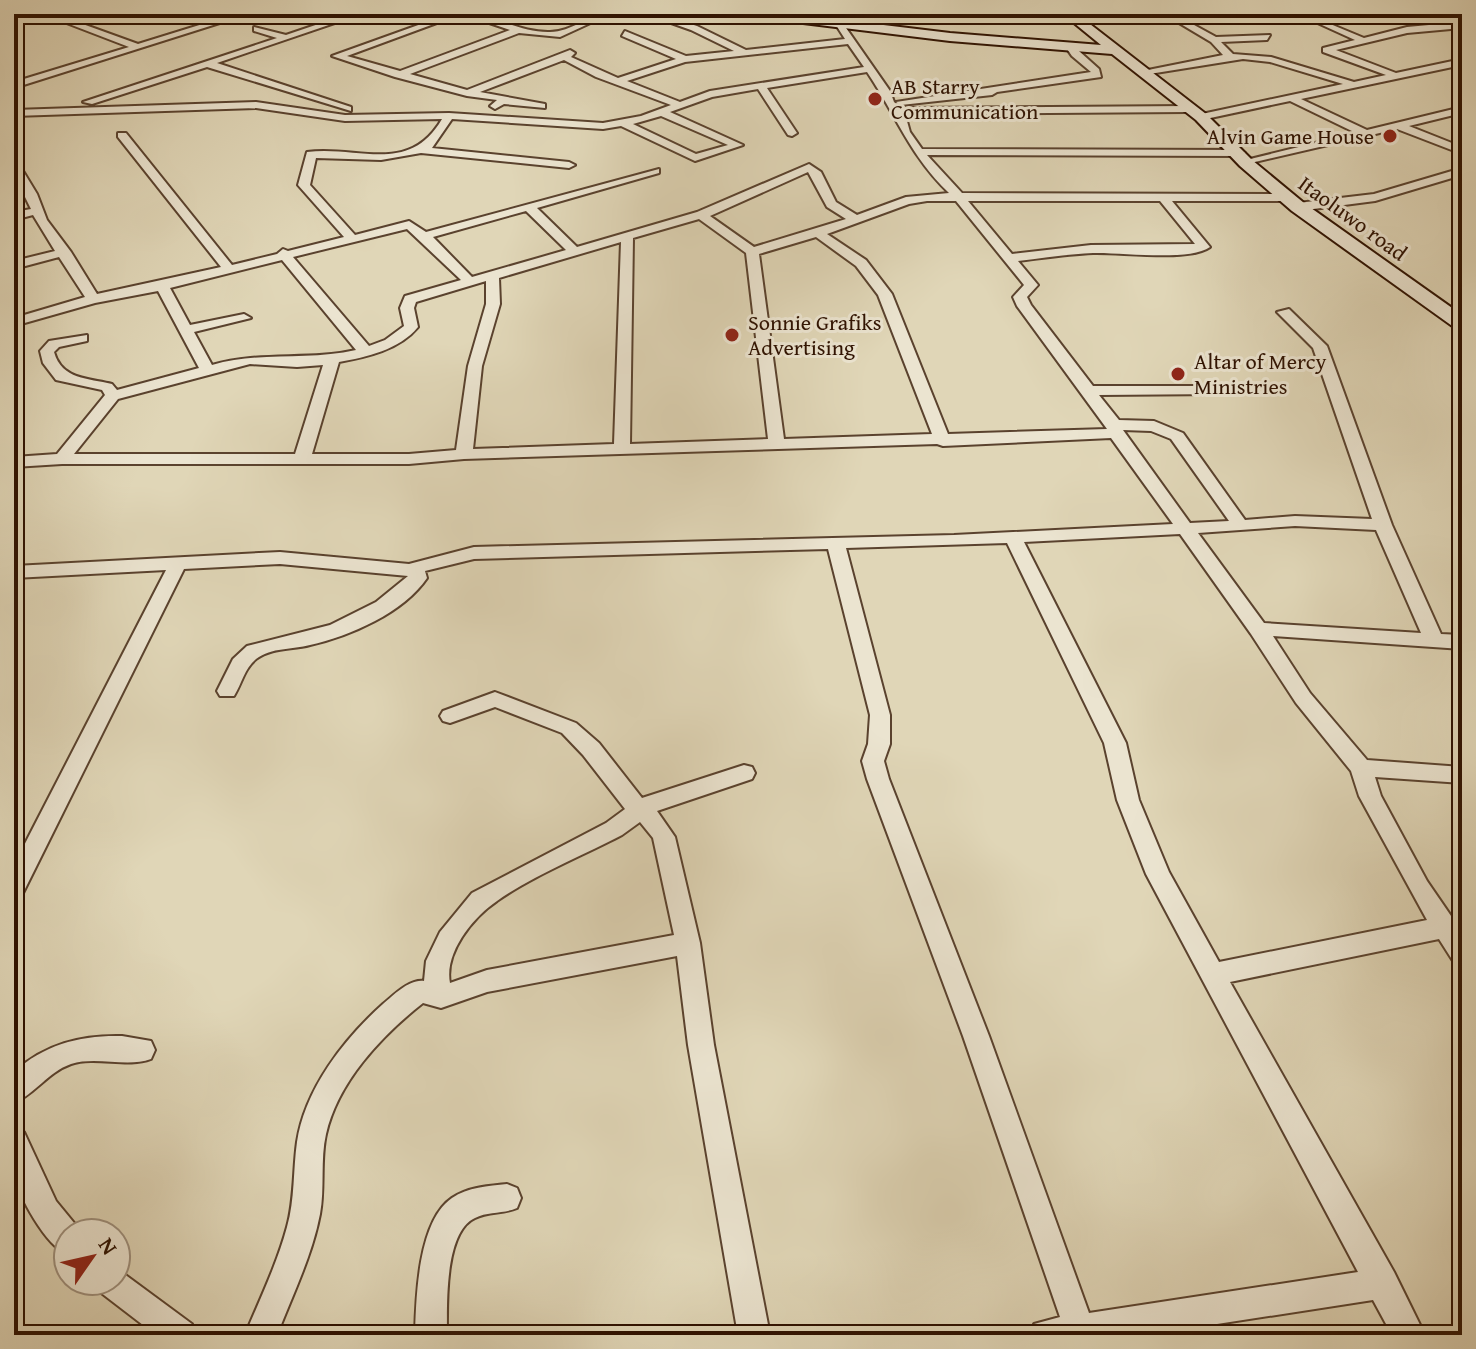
<svg xmlns="http://www.w3.org/2000/svg" width="1476" height="1349" font-family="'Gentium Book Plus',serif">
<rect width="100%" height="100%" fill="#e0d6b7"/>
<filter id="stains"><feTurbulence type="fractalNoise" baseFrequency=".0025" numOctaves="4"/><feColorMatrix values="0 0 0 0 .2 0 0 0 0 .09 0 0 0 0 .02 0 0 0 .5 -.17"/></filter>
<radialGradient id="worn" r=".72"><stop offset=".6" stop-color="#630" stop-opacity="0"/><stop offset="1" stop-color="#630" stop-opacity=".3"/></radialGradient>
<g fill="none" stroke-linecap="round" stroke-linejoin="round">
<g stroke="#5a422e" stroke-width="4">
<path id="street" d="M43,14h12l83,30 97,-30h13l-234,74v-6l115,-35z
M348,14h13l-144,49 134,44v4l-144,-44 -115,37 -9,-2 194,-64 -23,-7v-4l32,8z
M449,14h12l-114,42 53,15 110,-41 -47,-16c30,0 57,19 87,18 22,0 38,-18 60,-18l-50,23 -41,-4 -109,41 57,16 103,-40 5,3 -4,4 47,21 58,-19 -54,-23 3,-5 61,25 48,-5 -43,-21 -45,-16h13l38,12 49,24 99,-11 -9,-14 8,-11h8l-8,11 46,66 4,11 7,6 286,-2 5,3 -5,3 -282,2 5,18 12,17 317,1 6,3 -6,3 -312,-1 35,38 328,1 2,3 -6,4h-114l38,46c-21,15 -89,5 -117,6 -25,1 -50,5 -75,8l20,24 -11,12 4,8 62,81h134l3,3 -8,5 -123,1 20,25 35,1 29,12 62,87 50,-4 77,3 -59,-171 -36,-36 12,-3 38,37 65,179 49,109 21,1v14l-189,-13 37,57 57,67 95,7v16l-87,-6 6,19 46,85 35,51v32l-9,-3 -14,-22 -209,43 164,290 31,63h-33l-19,-35 -227,35h-117l5,-11 26,-7 -97,-281 -96,-257 -5,-18 6,-17 2,-29 -42,-166 -354,10 -49,12 2,7c-24,35 -77,58 -117,67 -18,5 -38,2 -54,14 -12,10 -14,24 -22,37h-14l-3,-5 16,-32 14,-13 83,-21 46,-23 32,-26 -128,-12 -96,5 -162,326 -8,3v-33l152,-295 -152,8v-12l266,-14 129,12 65,-17 480,-12 219,-11 -62,-86 -168,8 -6,-2 -473,15 -55,5h-347l-48,3v-10l43,-3 48,-59 -3,-5 -46,-10 -13,-17 -3,-12 9,-10 38,-6v6l-28,6 -5,5c8,28 34,26 58,32l5,6 82,-22 -41,-77 -63,12 -81,23v-8l71,-21 -26,-40 -45,12v-8l41,-10 -22,-36 -19,5v-8l17,-3 -17,-34v-12l6,3 17,28 10,26 24,32 26,42 124,-27 -103,-130v-4h8l106,132 45,-11 6,-5 5,2 56,-14 -46,-52 9,-33c51,-7 102,24 135,-33l-97,2 -89,-13 -242,8v-6l242,-8 89,13 104,-2 154,10 38,-7 30,-11 -75,-28 -32,-17 -84,32 65,12v4l-41,-4 -9,5 -5,-3 7,-6 -30,-4 -72,-19 -63,-21zM848,44l16,23 -154,24 -30,11 -53,-21 58,-19zM867,72c29,43 43,84 82,121l-43,4 -49,18 -21,-13 -15,-30 -12,-8 -112,48 -120,35 -40,-39 122,-35v-4l-233,63 -17,-11 -54,14 -45,-50 6,-27 65,2 40,-7 148,15 6,-3 -6,-3 -137,-14 20,-29 151,10 18,-3 74,35 48,-16 -73,-33 42,-15 46,-8 30,46 4,1 5,-3 -30,-45zM661,116l67,29 -32,9 -63,-30zM808,172l19,35 19,12 -92,28 -44,-31zM927,201h29l68,84 -11,12 4,9 90,123 -159,5 -56,-140 -26,-34 -39,-26 82,-30zM968,201h192l35,43 -104,1 -79,9zM526,211l40,39 -94,27 -39,-40zM699,219l47,34 22,186 -138,5 3,-206zM407,229l54,51 -56,16 -5,12 4,18 -19,14 -16,6 -76,-89zM816,237l40,29 22,29 54,139 -148,5 -25,-185zM621,242l-7,202 -141,5 9,-83 18,-62 -1,-26zM282,260l74,90c-48,11 -96,1 -144,15l-18,-33 57,-14 -7,-4 -54,11 -20,-37zM486,281v23l-18,62 -12,84 -47,4h-97l27,-92c28,-5 60,-12 79,-35l-4,-19 2,-6zM250,364l47,3 26,-2 -28,89h-221l44,-55zM1123,430l28,1 20,8 58,82 -39,2zM1295,526l81,4 45,103 -157,-10 -66,-90zM1180,534l71,100 45,69 55,68 8,25 68,124 -208,42 -50,-90 -30,-72 -13,-57 -102,-201zM1007,543l97,200 13,57 29,74 212,398 -269,41 -100,-277 -100,-257 -5,-18 6,-17v-29l-44,-167z
M1164,14h10l42,23 54,-2 -3,5 -46,2 12,12 38,3 83,25 32,-7 -63,-23v-4l32,-8 -44,-20v-4l53,22 43,-11 55,-5v6l-55,5 -71,17 60,23 66,-14v6l-161,34 66,31 95,-23v6l-53,13 53,21v7l-65,-25 -155,36v-4l114,-28 -66,-32 -89,19 -5,-3 1,-2 146,-31 -73,-22 -27,-3 -100,16v-4l80,-16 -12,-13z
M1257,14h9l8,7 -7,2z
M1070,43l29,26 2,8 -104,15 -5,3 -91,10 -5,-3 195,-30 -19,-16 -7,-10z
M1462,168v7l-87,26 -77,10 -6,-4 6,-4 76,-9z
M495,692l81,31 23,20 43,55 102,-33 8,2 3,6 -3,6 -95,32 18,26 25,106 14,102 56,290h-32l-50,-290 -11,-89 -190,36 -46,16 -18,-5c-42,33 -85,79 -97,131 -6,26 -1,54 -6,80 -8,42 -28,82 -43,121h-32c15,-36 32,-71 42,-108 8,-28 6,-57 10,-85 8,-53 47,-103 86,-138 11,-9 26,-25 41,-23l2,-20 14,-29 32,-39 134,-70 19,-14 -42,-54 -21,-22 -67,-26 -45,16 -7,-2 -3,-5 3,-5zM640,822l13,16 21,97 -187,35 -37,13c-6,-30 23,-66 47,-82 33,-24 87,-46 125,-66z
M122,1036l29,5 4,9 -4,9c-24,9 -54,-3 -80,5 -23,8 -36,30 -57,39v-31c31,-28 67,-37 108,-36z
M14,1128l10,4 32,69 23,28 1,4h-12v22c-22,-9 -50,-59 -54,-82 -3,-14 0,-31 0,-45z
M507,1184l10,4 4,10 -4,10c-13,6 -29,3 -42,10 -31,14 -28,88 -28,117h-32c1,-37 3,-114 37,-137 16,-11 36,-12 55,-14z
M116,1268l76,56 5,11h-41l-56,-43 -4,-11h20z"/>
</g>
<g stroke="#2e1100" stroke-width="4">
<path id="secondary" d="M756,14h36l158,19 151,12 -38,-31h14l129,100 46,46 52,43 158,112v15l-7,-2 -163,-117 -52,-45 -44,-46 -84,-66 -162,-13 -188,-23z"/>
</g>
<use href="#street" fill="#ebe4d0" fill-rule="evenodd"/>
<use href="#secondary" fill="#ebe4d0" fill-rule="evenodd"/>
</g>
<g fill="#8f2418" stroke="#ebe4d0" stroke-width="3">
<circle cx="875" cy="99" r="8"/>
<circle cx="1390" cy="136" r="8"/>
<circle cx="732" cy="335" r="8"/>
<circle cx="1178" cy="374" r="8"/>
</g>
<g text-anchor="middle" dominant-baseline="central" stroke-width="6" stroke-linejoin="round" paint-order="stroke">
<g font-size="22" fill="#2e1100" stroke="#ebe4d0" text-anchor="start">
<text x="891" y="86">AB Starry<tspan x="891" dy="25">Communication</tspan></text>
<text x="1374" y="136" text-anchor="end">Alvin Game House</text>
<text x="748" y="322">Sonnie Grafiks<tspan x="748" dy="25">Advertising</tspan></text>
<text x="1194" y="361">Altar of Mercy<tspan x="1194" dy="25">Ministries</tspan></text>
</g>
<g font-size="22" fill="#2e1100" stroke="#ebe4d0">
<text transform="translate(1353 218) rotate(36)">Itaoluwo road</text>
</g>
</g>
<rect width="1476" height="1349" fill="none" stroke="#e0d6b7" stroke-width="48"/>
<rect x="16" y="16" width="1444" height="1317" fill="none" stroke="#2e1100" stroke-width="4"/>
<rect x="24" y="24" width="1428" height="1301" fill="none" stroke="#2e1100" stroke-width="2"/>
<g transform="translate(92 1257) rotate(56)"><circle r="38" fill="#ebe4d0" stroke="#9f907d" stroke-width="2"/>
<path d="M0-6L14 30L0 20L-14 30Z" fill="#8f2418"/>
<text y="-12" font-size="22" font-weight="bold" text-anchor="middle" fill="#2e1100">N</text>
</g>
<rect width="100%" height="100%" filter="url(#stains)"/>
<rect width="100%" height="100%" fill="url(#worn)"/>
</svg>
